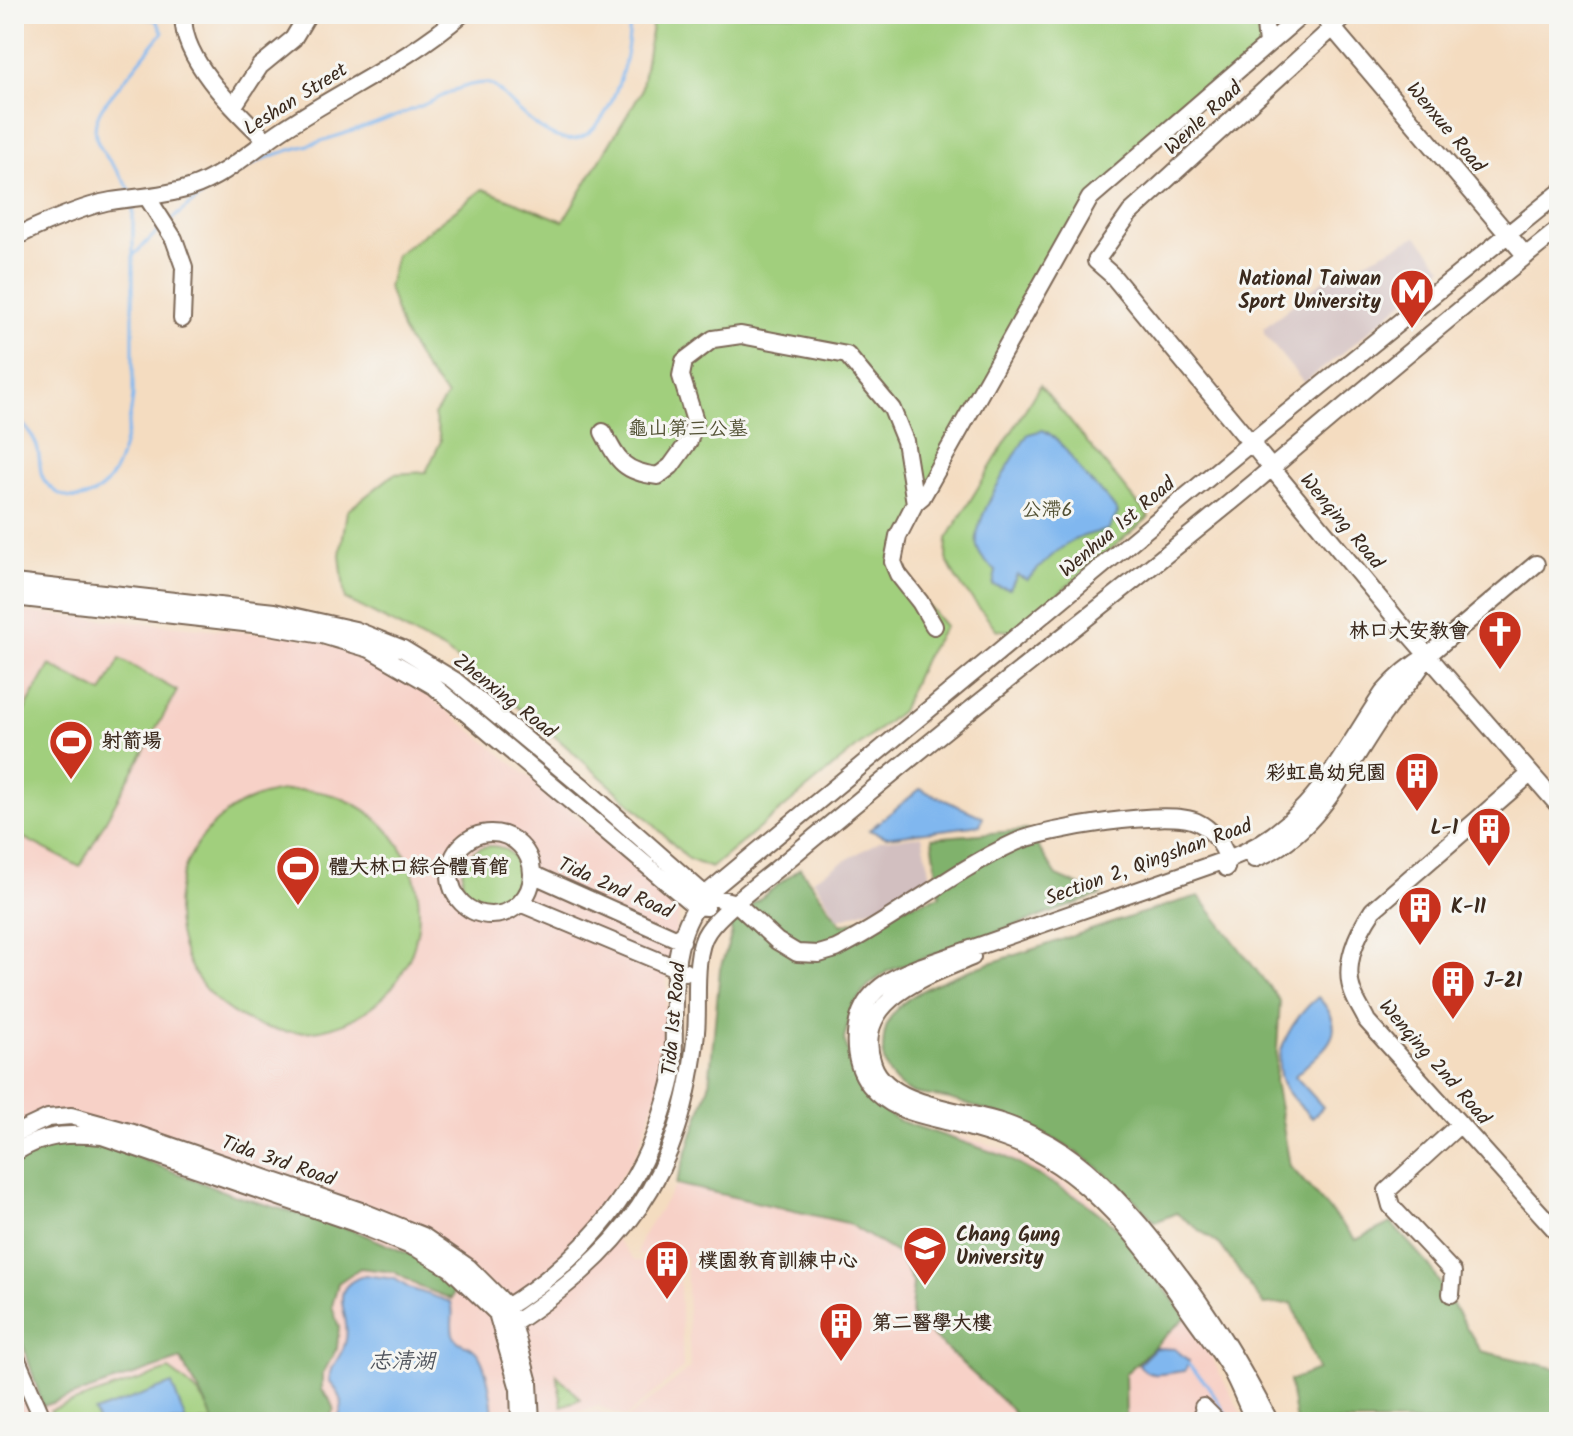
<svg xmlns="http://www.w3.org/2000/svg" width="1573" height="1436" font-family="Kalam,'LXGW WenKai TC',sans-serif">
<rect width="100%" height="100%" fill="#f6f6f2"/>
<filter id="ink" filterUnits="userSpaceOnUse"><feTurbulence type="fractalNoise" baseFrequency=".0125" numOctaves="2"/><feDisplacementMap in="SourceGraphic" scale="16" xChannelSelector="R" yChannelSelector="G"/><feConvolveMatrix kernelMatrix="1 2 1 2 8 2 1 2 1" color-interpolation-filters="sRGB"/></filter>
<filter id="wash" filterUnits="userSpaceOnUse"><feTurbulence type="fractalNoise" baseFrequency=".006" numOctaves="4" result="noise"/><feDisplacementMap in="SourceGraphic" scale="32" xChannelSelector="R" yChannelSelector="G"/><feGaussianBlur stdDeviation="1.8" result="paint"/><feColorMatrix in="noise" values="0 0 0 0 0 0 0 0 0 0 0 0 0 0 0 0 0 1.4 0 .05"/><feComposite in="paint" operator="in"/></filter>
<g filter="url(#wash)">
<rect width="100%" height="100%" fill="#f4dcc0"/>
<path fill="#f7d1c7" d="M14,611l274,25 29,4 22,8 43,19 48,30 134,108 116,105 -13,68 -3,97 -27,78 -42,61 40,47h44l4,107 -58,50 -26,-12 -56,16h-529z
M950,1134l61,17 76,46 103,121 56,104h-623l67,-54 -4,-112 -49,-1 5,-18 32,-49z
M598,1411l24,11h-66z"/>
<path fill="#d2bfc0" d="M1417,236l26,31 -89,77 -50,39 -40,-49v-6l57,-46z
M922,836l12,53 -95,30 -26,-40 68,-39z"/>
<path fill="#a1cf7d" stroke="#6e7c4e" stroke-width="2" d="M654,14h644l-222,203 -183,347 52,62 -21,33 -23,52 -190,157 -23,-9 -41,-41 -89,-79 -112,-88 -101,-52 -5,-44 7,-44 47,-37 32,-2 15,-31 -7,-26 13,-19 -21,-25 -24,-41 -14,-43 8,-32 87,-66 80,32 78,-129z
M1040,385l109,132 -135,114 -17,-1 -40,-50 -11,-21 1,-20z
M120,659l57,32 -97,176 -66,-34v-104l36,-64 52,28z
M177 911a121 121 0 1 1 242 0a121 121 0 1 1-242 0Z
M462 875a29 29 0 1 1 58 0a29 29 0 1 1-58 0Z
M169,1370c20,14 39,28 45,52h-157l-7,-12z
M557,1375l24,24 -19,7z"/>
<path fill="#80b26c" stroke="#5e6e45" stroke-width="2" d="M1027,830l30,46 44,19 -213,76 -20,15 -15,20 -9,33 17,54 36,27 107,36 78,44 40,31 64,86 -61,57 1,48h-107l-9,-14 -99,-92 2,-34 -15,-28 -51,-31 -171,-39 33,-99 11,-116 12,-36 -3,-11 71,-54 42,57 98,-29 -8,-58z
M1199,896l81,105 -5,80 15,85 66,74 35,-17 37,41 53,87 78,18v53h-263l-7,-41 29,-11 -26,-67 -28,2 -44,-60 -44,-32 -21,9c-49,-57 -105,-92 -176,-114 -12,-3 -23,-8 -35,-10 -11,-3 -26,-2 -36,-7 -14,-7 -25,-23 -25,-39 0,-13 2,-29 11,-40 22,-29 107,-52 143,-64 54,-18 108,-37 162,-52z
M46,1141l58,3 129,51 120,35 65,28 37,24 -3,17 -32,-12 -26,-15 -34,-4 -22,15 -6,23 7,21 -2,21 -15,27v15l7,8 5,12 -8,12h-113c-6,-23 -22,-41 -32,-63l-138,47 -29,-89v-157z"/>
<path fill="#80b7ef" stroke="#5e7086" stroke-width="2" d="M1043,430c21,10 30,34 46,50 11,12 21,19 29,33l-10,17c-40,6 -54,23 -81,50l-10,-5 -7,14 -17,-4 3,-14c-8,-7 -17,-14 -19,-25 -5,-26 37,-89 51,-112z
M920,789l63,28 -3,8 -94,12 -17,-7z
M1318,997c35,38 5,51 -23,79l28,31 -11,11c-9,-10 -24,-22 -29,-34 -14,-30 12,-68 35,-87z
M365,1275l30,4 14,9 42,14c4,11 -1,22 2,32 4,11 12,9 20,15 14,9 21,58 19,73h-156c10,-19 7,-25 -7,-41 1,-17 15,-26 17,-42 5,-29 -22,-49 19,-64z
M1155,1348l20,1 14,12 -4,10c-16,1 -38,10 -46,-7z
M172,1384l14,38h-88l-4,-10z"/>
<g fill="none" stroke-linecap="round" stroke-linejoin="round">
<path stroke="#80b7ef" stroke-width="3" d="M127,14l29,6 7,12 -60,74c-24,37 13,55 28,86
M169,222c27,-24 58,-44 91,-61 16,-8 35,-12 52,-17 40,-13 81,-25 120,-43 15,-7 40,-21 58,-17 6,2 13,11 18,16 16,16 46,47 71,38 35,-12 54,-92 50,-124
M134,255l26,-26
M14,415c10,10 21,21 24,35 3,13 0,25 10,35 24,25 55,12 68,-17 10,-22 14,-48 17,-72v-192
M1186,1362l21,22 24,38"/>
</g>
</g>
<g filter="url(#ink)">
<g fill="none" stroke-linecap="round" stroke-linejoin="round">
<g stroke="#7c6857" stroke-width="20">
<path id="minor" d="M184,14c-6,43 54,99 83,127
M1264,14l3,31
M1321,14l205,242
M1348,14l-218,199 -34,48 16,14 296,358 151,173
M233,107l27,-41 33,-27 15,-25
M147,197l27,42 10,28 -2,52
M14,238c22,-12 73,-33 97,-37 26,-4 53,-5 78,-13 36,-12 63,-38 93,-58 60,-40 126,-69 180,-116
M603,432c15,29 20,40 55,44l13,-10 18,-25 6,-20 -14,-45 3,-15 29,-22 28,-4 106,20 45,54 13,32 10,62 -17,33 -5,26 5,12 22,28 14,24
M915,503l7,-6 168,-299 213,-184
M14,583l260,29 81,18 48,19 51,31 129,107 122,108 31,8 41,38 20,12 22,1 17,-5c62,-31 116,-78 180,-107 29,-13 153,-34 181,-20 15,7 25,22 31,37l-2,9
M14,597l255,29 53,9 48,14 64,37 261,220 11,1
M1530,774l-157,136c-15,22 -31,55 -20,83 3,9 10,19 14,28l192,213
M450 874a41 41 0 1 1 82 0a41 41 0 1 1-82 0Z
M1254,859c64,-23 94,-95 131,-147 13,-19 30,-33 41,-54
M532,874l150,67
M520,903l165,69
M972,957c-44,19 -121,43 -99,107 14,42 91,46 127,58 17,5 35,14 50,22 36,21 63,50 90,81 52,61 94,126 130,197
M14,1134l34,-16 23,-2 62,17 228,78 62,25 45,31 40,40
M14,1153c30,-19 54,-20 88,-17l253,87 63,26 32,19 47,45
M1451,1294l2,-22 -62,-66 -4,-15 73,-67
M511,1316l18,67 2,39
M502,1331c121,-78 180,-153 194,-299 3,-27 -4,-79 12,-101 14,-21 56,-51 77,-69 61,-51 122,-101 184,-151 95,-76 191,-150 285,-228 101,-86 202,-171 305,-254
M14,1353l30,69
M1203,1407l15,15
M520,1422l-1,-33 -22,-76c75,-44 137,-112 164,-196 4,-14 11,-31 12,-47 4,-58 -10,-127 32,-175l566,-469 288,-233
M1255,1422c-9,-18 -16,-38 -26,-55 -10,-17 -23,-33 -35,-50 -42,-61 -90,-129 -158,-165 -26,-14 -58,-22 -86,-30 -31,-8 -59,-11 -80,-37 -21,-27 -19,-72 7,-95 12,-11 27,-17 42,-23l309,-108c80,-30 110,-99 155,-166 14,-16 26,-27 44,-37l109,-92"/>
</g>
<use href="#minor" stroke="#fff" stroke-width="16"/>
</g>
</g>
<defs>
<g id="metro-pin" transform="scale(2.3)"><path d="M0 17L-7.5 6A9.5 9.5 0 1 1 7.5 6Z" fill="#c8321e" stroke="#f6f6f2"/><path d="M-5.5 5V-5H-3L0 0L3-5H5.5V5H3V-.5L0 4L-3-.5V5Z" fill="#fff"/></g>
<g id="church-pin" transform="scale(2.3)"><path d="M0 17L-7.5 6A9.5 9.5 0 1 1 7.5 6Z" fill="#c8321e" stroke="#f6f6f2"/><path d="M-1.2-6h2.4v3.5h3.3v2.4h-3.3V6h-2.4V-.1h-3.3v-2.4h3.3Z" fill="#fff"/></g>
<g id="stadium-pin" transform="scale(2.3)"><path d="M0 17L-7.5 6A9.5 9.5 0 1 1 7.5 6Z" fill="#c8321e" stroke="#f6f6f2"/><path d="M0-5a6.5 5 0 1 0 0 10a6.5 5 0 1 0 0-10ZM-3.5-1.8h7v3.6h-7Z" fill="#fff"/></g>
<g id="building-pin" transform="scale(2.3)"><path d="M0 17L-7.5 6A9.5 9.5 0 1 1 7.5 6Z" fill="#c8321e" stroke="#f6f6f2"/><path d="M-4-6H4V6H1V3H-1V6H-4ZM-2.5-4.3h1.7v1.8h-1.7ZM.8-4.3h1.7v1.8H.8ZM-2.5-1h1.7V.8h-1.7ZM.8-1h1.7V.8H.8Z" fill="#fff"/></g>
<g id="university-pin" transform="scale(2.3)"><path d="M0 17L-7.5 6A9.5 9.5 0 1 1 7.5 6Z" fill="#c8321e" stroke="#f6f6f2"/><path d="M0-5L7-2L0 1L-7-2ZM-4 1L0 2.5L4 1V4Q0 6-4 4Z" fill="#fff"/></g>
</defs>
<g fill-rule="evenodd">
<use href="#metro-pin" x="1412" y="291"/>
<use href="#church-pin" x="1500" y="632"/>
<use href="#stadium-pin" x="71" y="742"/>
<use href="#building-pin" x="1417" y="774"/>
<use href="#building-pin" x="1489" y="829"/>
<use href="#stadium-pin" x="298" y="868"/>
<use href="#building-pin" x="1420" y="908"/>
<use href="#building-pin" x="1453" y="982"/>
<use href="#university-pin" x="925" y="1248"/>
<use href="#building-pin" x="667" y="1262"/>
<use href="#building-pin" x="841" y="1324"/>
</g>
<g text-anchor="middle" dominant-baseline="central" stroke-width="6" stroke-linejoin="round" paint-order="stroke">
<g font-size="20" fill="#3b2a1e" stroke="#f6f6f2">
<text transform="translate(296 100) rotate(-32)">Leshan Street</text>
<text transform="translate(1204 119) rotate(-43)">Wenle Road</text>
<text transform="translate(1445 128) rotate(50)">Wenxue Road</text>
<text transform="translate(1341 522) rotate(50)">Wenqing Road</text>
<text transform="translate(1118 528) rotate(-40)">Wenhua 1st Road</text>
<text transform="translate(504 697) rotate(38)">Zhenxing Road</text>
<text transform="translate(1149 863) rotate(-20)">Section 2, Qingshan Road</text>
<text transform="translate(615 889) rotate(24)">Tida 2nd Road</text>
<text transform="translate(675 1019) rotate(-85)">Tida 1st Road</text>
<text transform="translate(1434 1063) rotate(49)">Wenqing 2nd Road</text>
<text transform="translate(278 1162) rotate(19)">Tida 3rd Road</text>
</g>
<g font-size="20" font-weight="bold" fill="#3b2a1e" stroke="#f6f6f2" text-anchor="start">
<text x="1381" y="280" text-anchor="end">National Taiwan<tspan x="1381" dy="23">Sport University</tspan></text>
<text x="1469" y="632" text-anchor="end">林口大安教會</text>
<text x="102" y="742">射箭場</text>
<text x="1386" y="774" text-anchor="end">彩虹島幼兒園</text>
<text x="1458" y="829" text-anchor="end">L-1</text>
<text x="329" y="868">體大林口綜合體育館</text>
<text x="1451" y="908">K-11</text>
<text x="1484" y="982">J-21</text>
<text x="956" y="1236">Chang Gung<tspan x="956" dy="23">University</tspan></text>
<text x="698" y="1262">樸園教育訓練中心</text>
<text x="872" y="1324">第二醫學大樓</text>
</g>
<g font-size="20" fill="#545336" stroke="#f6f6f2">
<text x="688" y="430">龜山第三公墓</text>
<text x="1047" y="511">公滯6</text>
</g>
<g font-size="22" font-style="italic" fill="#50545d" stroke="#f6f6f2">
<text x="402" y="1362">志清湖</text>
</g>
</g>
<rect width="1573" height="1436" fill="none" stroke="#f6f6f2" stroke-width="48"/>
</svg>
